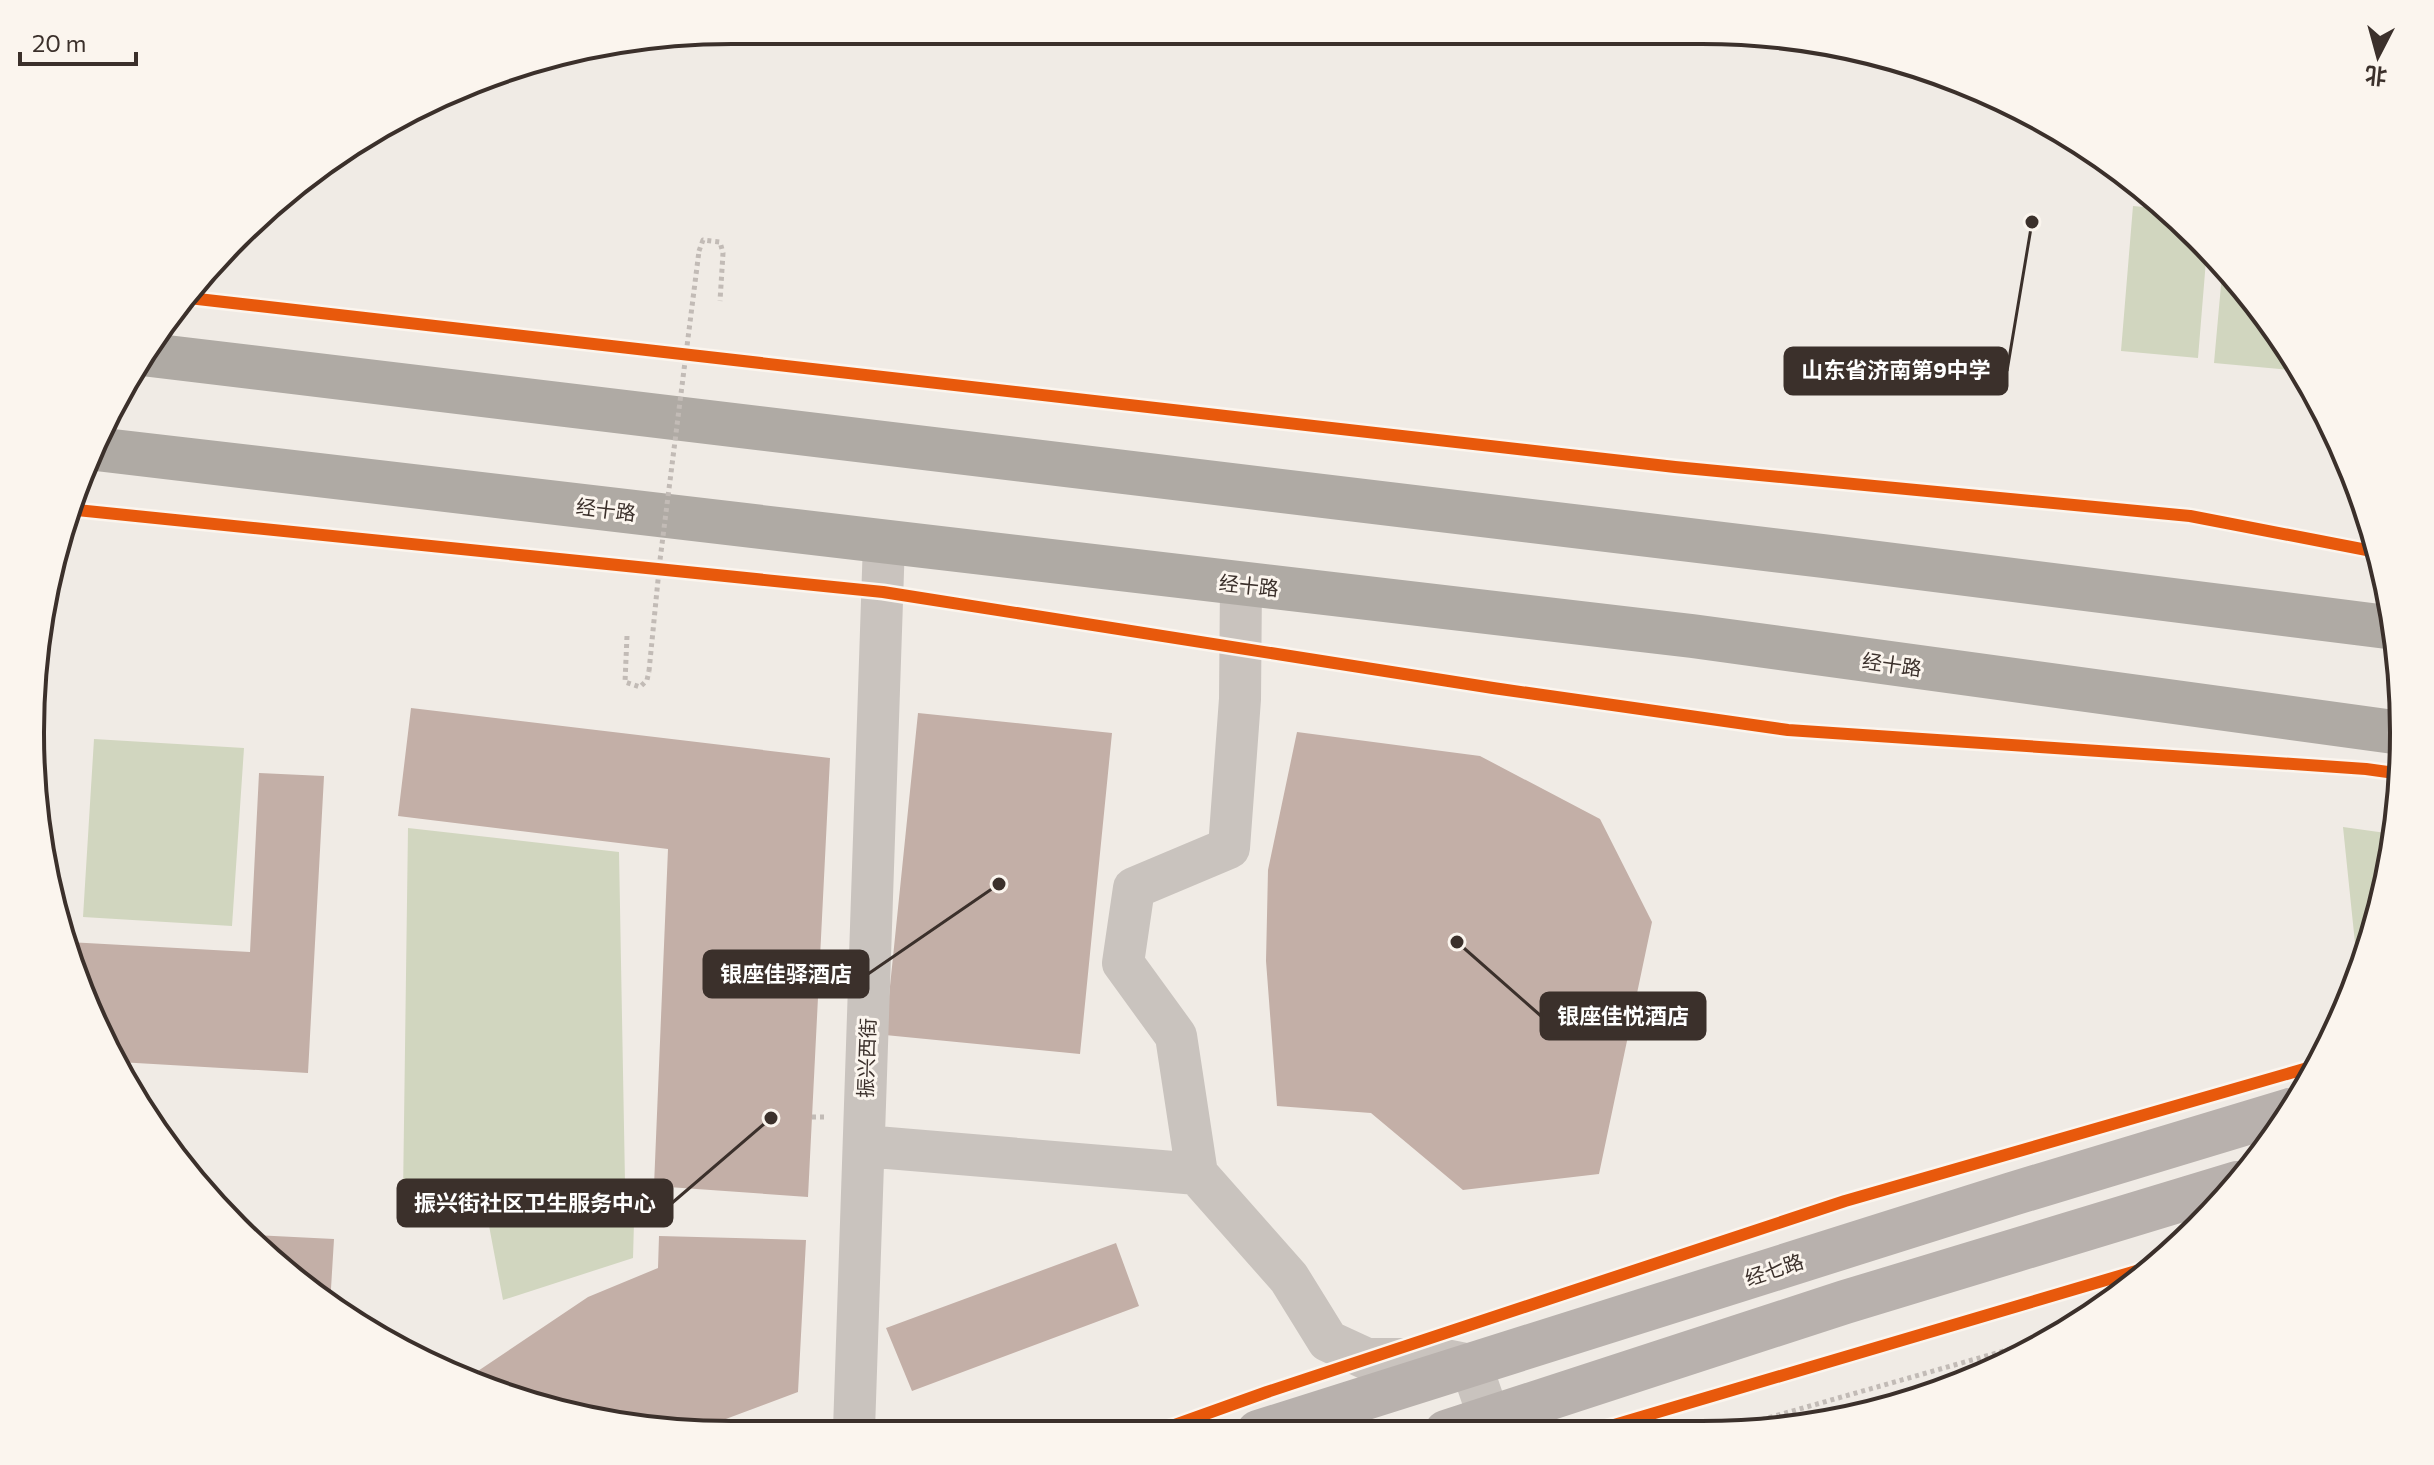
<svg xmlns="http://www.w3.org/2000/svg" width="2434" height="1465" font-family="Commissioner,'Noto Sans SC',sans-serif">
<rect width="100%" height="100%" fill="#f0ebe5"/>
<path fill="#d1d6bf" d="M2133,206l32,3 42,39 -9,110 -77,-7z
M2223,263l70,94 -1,13 -78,-7z
M94,739l150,9 -12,178 -149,-9z
M2343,827l50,7 -13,80 -22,58z
M408,828l211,24 6,330 -222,14z
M487,1215l147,7 -1,36 -130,42z"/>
<path fill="#c3afa7" d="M411,708l419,50 -22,439 -154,-11 14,-337 -270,-33z
M918,713l194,20 -32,321 -195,-19z
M1297,732l183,24 120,63 52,103 -53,252 -136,16 -92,-77 -94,-7 -11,-145 2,-91z
M259,773l65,3 -16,297 -189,-11 -52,-104 1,-16 182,10z
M253,1235l81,4 -4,66 -25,-15z
M659,1236l147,4 -8,152 -99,37h-58l-178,-48 125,-84 70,-29z
M1116,1243l23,63 -227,85 -26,-63z
M1955,1381l1,3 -29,14 -40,8z"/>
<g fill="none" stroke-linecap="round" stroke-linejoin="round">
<path stroke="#c2bbb6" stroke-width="5" stroke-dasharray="4 4" stroke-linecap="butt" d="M699,251l4,-11 17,2 3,11 -3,48
M627,636l-2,46 15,5 7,-7 2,-9
M812,1117h12
M1715,1433l345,-98"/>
<path stroke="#c9c3be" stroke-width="42" d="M1241,584l-1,115 -11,149 -95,40 -11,75 53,73 21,138 92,104 39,63 39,18h74l30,6 23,67
M864,1146l333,28
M854,1430l30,-888"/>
<path stroke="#b8b1ad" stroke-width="44" d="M1258,1432l754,-238 278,-84
M1446,1432l399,-130 392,-119"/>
<path stroke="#afaaa4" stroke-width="44" d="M142,354l1681,202 572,72
M96,449l1596,187 709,97"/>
<path stroke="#c2bbb6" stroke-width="5" stroke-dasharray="4 4" stroke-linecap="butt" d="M649,671l11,-111 39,-309"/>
<g stroke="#fbf5ee" stroke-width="17">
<path id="cycleway" d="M189,298l1486,169 515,49 187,36
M67,509l816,83 610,96 295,42 578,39 36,5
M1158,1431l109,-39 578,-191 473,-136
M1587,1433l573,-169"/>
</g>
<use href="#cycleway" stroke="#e8590c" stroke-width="12"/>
</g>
<g text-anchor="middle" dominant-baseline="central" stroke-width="6" stroke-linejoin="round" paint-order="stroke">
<g font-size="20" fill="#3b302b" stroke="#fbf5ee">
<text transform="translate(606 509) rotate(7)">经十路</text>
<text transform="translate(1249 585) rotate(6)">经十路</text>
<text transform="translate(1892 664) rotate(8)">经十路</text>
<text transform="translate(866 1058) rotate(-88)">振兴西街</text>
<text transform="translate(1774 1269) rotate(-18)">经七路</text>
</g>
</g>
<path d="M0 0H2434V1465H0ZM732 44H1702A688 688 0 0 1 2390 732V733A688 688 0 0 1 1702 1421H732A688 688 0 0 1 44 733V732A688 688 0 0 1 732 44Z" fill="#fbf5ee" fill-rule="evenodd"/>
<path fill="none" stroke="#3b302b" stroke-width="4" d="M732 44H1702A688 688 0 0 1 2390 732V733A688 688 0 0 1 1702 1421H732A688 688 0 0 1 44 733V732A688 688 0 0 1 732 44Z"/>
<path fill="none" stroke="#3b302b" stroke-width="3" d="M2032 222L2007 371M999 884L868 974M1457 942L1541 1016M771 1118L672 1203"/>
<g fill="#3b302b" stroke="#fbf5ee" stroke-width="3">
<circle cx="2032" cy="222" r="8"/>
<circle cx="999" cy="884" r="8"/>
<circle cx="1457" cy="942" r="8"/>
<circle cx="771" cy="1118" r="8"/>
</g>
<g fill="#3b302b" stroke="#3b302b" stroke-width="3">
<rect x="1785" y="348" width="222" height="46" rx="8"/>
<rect x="704" y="951" width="164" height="46" rx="8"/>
<rect x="1541" y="993" width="164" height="46" rx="8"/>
<rect x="398" y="1180" width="274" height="46" rx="8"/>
</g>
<g font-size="22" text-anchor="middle" font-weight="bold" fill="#fff">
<text x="1896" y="378">山东省济南第9中学</text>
<text x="786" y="982">银座佳驿酒店</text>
<text x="1623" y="1024">银座佳悦酒店</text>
<text x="535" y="1211">振兴街社区卫生服务中心</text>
</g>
<g transform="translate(2378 56) rotate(186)" stroke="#fbf5ee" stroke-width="6" paint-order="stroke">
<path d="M0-6L14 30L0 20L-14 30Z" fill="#3b302b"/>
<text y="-12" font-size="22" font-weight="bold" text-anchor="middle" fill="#3b302b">北</text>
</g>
<path d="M20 52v12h116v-12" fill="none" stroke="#3b302b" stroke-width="4"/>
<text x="32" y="52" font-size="24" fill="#3b302b" stroke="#fbf5ee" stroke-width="6" paint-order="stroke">20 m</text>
</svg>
